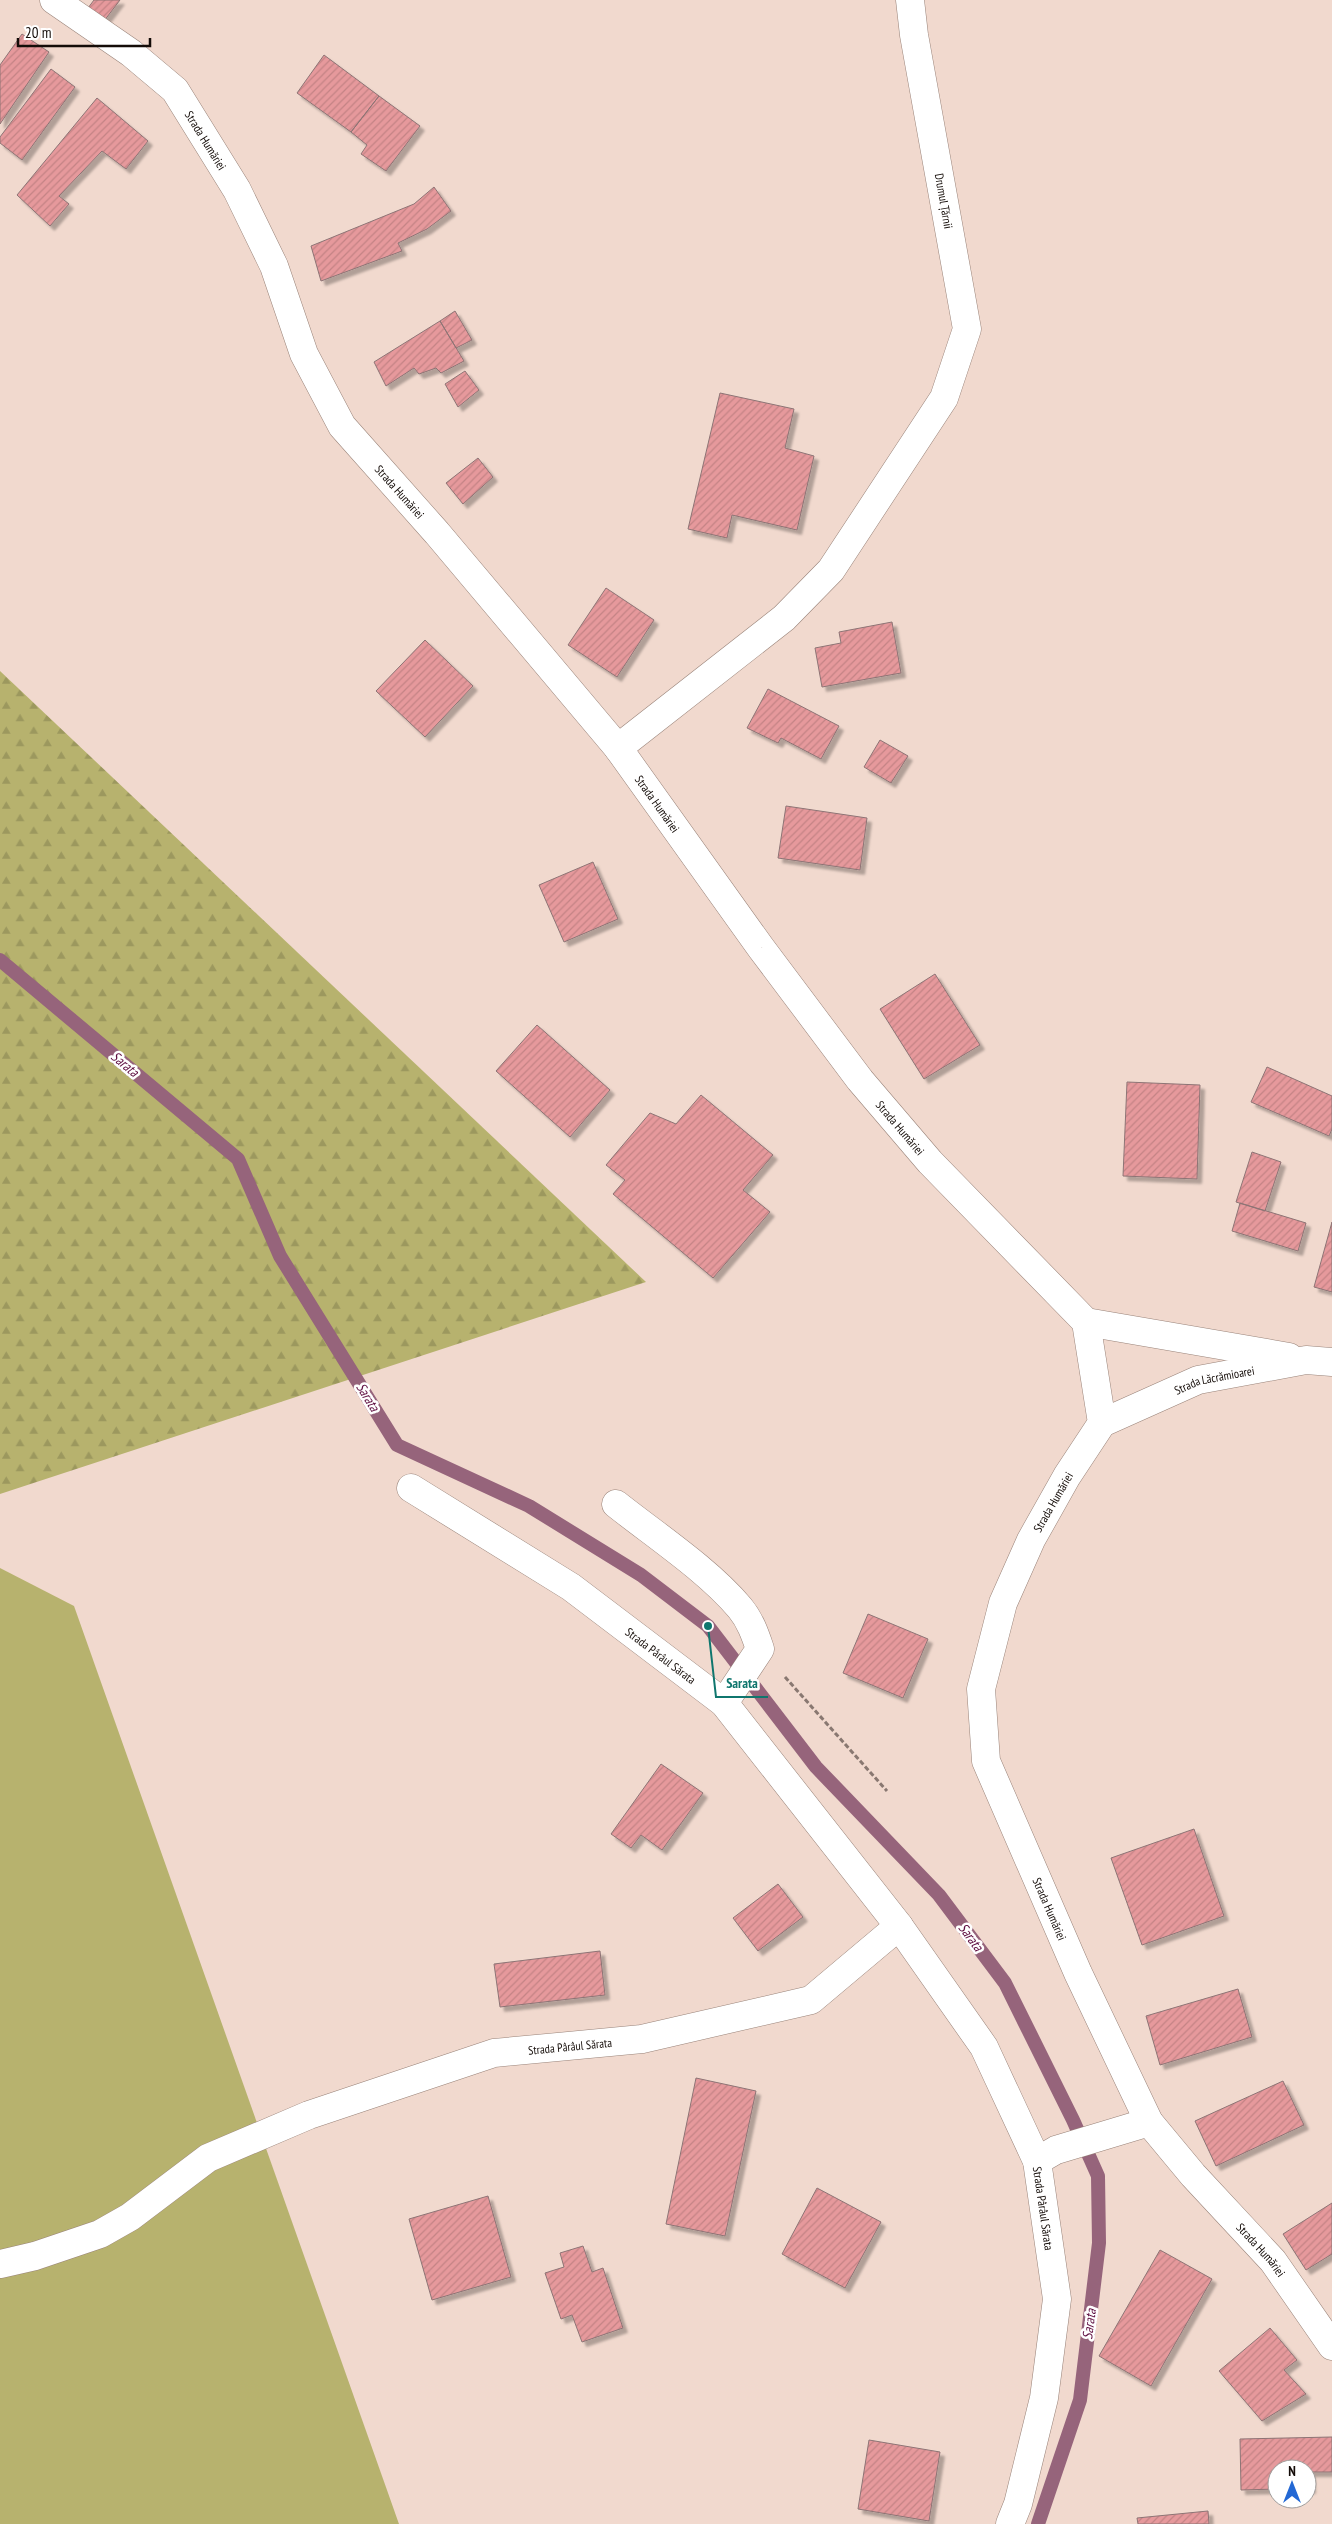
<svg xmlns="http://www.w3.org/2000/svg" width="1332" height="2524" font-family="'PT Sans Narrow',sans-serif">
<defs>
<pattern id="forest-firs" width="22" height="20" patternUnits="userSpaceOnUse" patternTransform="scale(1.25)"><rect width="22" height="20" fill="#b7b26e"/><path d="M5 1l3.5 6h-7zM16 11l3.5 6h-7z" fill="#9c985e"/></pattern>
<pattern id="building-hatch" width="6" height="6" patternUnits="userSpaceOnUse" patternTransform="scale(1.25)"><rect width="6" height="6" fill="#e6999c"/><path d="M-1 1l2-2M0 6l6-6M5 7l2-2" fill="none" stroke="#c48385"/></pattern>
<filter id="shadow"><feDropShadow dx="4.5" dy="4.5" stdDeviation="1" flood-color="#0004"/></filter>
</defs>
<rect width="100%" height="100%" fill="#f1d9ce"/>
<path fill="#b7b26e" d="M0,1568l74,38 325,918h-399z"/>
<path fill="url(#forest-firs)" d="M0,671l646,611 -646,212z"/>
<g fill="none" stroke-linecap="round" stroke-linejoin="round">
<path stroke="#96647b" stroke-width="14" d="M0,960l238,199 42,97 117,189 132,61 112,69 67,51 108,141 123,128 66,88 68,137 25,56 1,67 -19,157 -42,124"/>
</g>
<path fill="url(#building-hatch)" stroke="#8d7475" filter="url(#shadow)" d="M94,0h26l-16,21 -16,-13z
M22,34l27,18 -49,72v-59z
M324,55l55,41 -28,36 -54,-39z
M51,69l24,18 -53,73 -22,-17v-6z
M379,96l41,30 -34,45 -25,-17 6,-9 -16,-13z
M97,98l51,43 -22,28 -24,-18 -43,45 10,8 -19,22 -33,-31z
M434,187l17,24 -24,18 -29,14 4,8 -81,30 -10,-35 103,-42z
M455,311l17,29 -16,8 -16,-27z
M440,321l24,40 -23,12 -5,-5 -17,6 -5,-6 -28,18 -12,-24z
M465,371l14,19 -21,17 -13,-23z
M720,393l74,16 -9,39 29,8 -17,74 -65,-15 -5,23 -39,-9z
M478,458l15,19 -30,27 -17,-21z
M606,588l48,32 -37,57 -49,-32z
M892,622l9,51 -79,14 -7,-39 26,-5 -2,-11z
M425,640l48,46 -48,51 -49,-46z
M768,689l71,37 -18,33 -40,-21 -3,5 -31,-15z
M880,740l28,16 -17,27 -27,-16z
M786,806l81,12 -7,52 -82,-12z
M593,862l25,57 -54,23 -25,-57z
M935,974l45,71 -56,34 -44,-70z
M537,1025l73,65 -40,47 -74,-66z
M1267,1067l65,29v33l-3,7 -78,-34z
M1127,1082l73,3 -3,94 -74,-3z
M701,1095l72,60 -30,35 27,22 -57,66 -100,-84 12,-14 -19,-15 44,-52 26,11z
M1252,1152l29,10 -16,49 -29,-9z
M1240,1203l66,20 -8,28 -66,-20z
M1332,1222v70l-18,-5z
M868,1614l60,25 -25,59 -60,-25z
M661,1764l42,29 -41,57 -21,-15 -10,13 -20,-14z
M1194,1829l30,87 -82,29 -31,-87z
M778,1884l25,33 -45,34 -25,-33z
M600,1951l5,44 -105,12 -6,-43z
M1238,1989l14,48 -92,28 -14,-49z
M696,2078l60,13 -31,145 -59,-12z
M1283,2081l21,44 -88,41 -21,-45z
M817,2188l64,34 -36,66 -63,-34z
M488,2196l23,81 -79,23 -23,-81z
M1332,2203v51l-26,16 -23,-36z
M583,2246l9,26 11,-4 20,60 -41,14 -10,-27 -11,4 -16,-46 19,-6 -4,-14z
M1160,2250l52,29 -61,107 -52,-30z
M1270,2328l27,32 -13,10 22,24 -44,27 -43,-50z
M1332,2437v35h-22l1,17h-4v-20h-30v20l-36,1 -1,-51z
M869,2440l71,12 -11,69 -71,-12z
M1208,2511l1,13h-71l-1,-6z"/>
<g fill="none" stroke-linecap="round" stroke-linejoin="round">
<g stroke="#998379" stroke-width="29">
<g id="minor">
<path id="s1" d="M54,0l77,53 44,37 62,100 37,76 30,88 38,72 95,107 181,215 143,200 99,132 70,82 156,160 16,101 -35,53 -36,64 -28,63 -22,86 5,72 92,212 71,149 44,53 80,86 59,85"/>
<path d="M618,748l166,-130 47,-48 113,-172 23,-69 -53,-294 -4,-35"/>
<path d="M1086,1322l203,35"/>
<path id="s2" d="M1102,1423l96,-43 108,-20 26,2"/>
<path id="s3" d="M411,1488l160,99 153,116 175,223 85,121 53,114 20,138 -13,99 -26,106 -8,20"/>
<path d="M616,1504c39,31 92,66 124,104 10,12 15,26 20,41l-36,54"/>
<path d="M1037,2161l19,-11 93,-28"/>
<path id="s4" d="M0,2264l35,-8 65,-22 30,-17 78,-59 101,-43 185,-62 148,-14 169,-39 88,-74"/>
</g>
</g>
<path stroke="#897871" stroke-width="3" stroke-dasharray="5 2.5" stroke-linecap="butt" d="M785,1677l102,114"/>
<use href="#minor" stroke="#fff" stroke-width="28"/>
</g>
<g text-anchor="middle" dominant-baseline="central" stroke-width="5" stroke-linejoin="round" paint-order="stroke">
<g font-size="12" fill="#140c08" stroke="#fff">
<text stroke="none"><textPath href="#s1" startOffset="210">Strada Humăriei</textPath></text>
<text transform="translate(944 201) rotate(80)">Drumul Țărnii</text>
<text stroke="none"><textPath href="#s1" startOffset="615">Strada Humăriei</textPath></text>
<text stroke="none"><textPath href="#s1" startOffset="1020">Strada Humăriei</textPath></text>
<text stroke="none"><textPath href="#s1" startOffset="1425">Strada Humăriei</textPath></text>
<text stroke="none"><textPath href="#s2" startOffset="121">Strada Lăcrămioarei</textPath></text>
<text transform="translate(1053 1502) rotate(-60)">Strada Humăriei</text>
<text stroke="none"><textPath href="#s3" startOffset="301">Strada Pârâul Sărata</textPath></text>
<text stroke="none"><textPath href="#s1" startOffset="2324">Strada Humăriei</textPath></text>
<text stroke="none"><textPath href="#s4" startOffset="618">Strada Pârâul Sărata</textPath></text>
<text stroke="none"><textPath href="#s3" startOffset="985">Strada Pârâul Sărata</textPath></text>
<text stroke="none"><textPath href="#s1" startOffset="2729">Strada Humăriei</textPath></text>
</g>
<g font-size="14" font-style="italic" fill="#5e0d40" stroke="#fff">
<text transform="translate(125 1064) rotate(40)">Sarata</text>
<text transform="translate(368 1397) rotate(58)">Sarata</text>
<text transform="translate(971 1937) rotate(53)">Sarata</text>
<text transform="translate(1089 2324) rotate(-83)">Sarata</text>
</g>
</g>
<path fill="none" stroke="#0f766e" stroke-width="2" d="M708 1626L716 1697H768"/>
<circle fill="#0f766e" stroke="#fff" stroke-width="2" cx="708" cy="1626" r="5"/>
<g font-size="14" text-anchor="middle" font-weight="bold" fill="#0f766e" stroke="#fff" stroke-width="5" stroke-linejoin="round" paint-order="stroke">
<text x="742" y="1688">Sarata</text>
</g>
<g transform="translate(1292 2484)"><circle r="24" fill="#ffffff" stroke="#a19e9c"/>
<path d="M0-4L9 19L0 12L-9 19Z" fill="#2368d4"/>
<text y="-8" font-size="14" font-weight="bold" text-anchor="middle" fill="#140c08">N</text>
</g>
<path d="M18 38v8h132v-8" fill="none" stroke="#140c08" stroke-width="2.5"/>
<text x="25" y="38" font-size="15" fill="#140c08" stroke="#ffffff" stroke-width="4" paint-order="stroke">20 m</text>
</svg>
